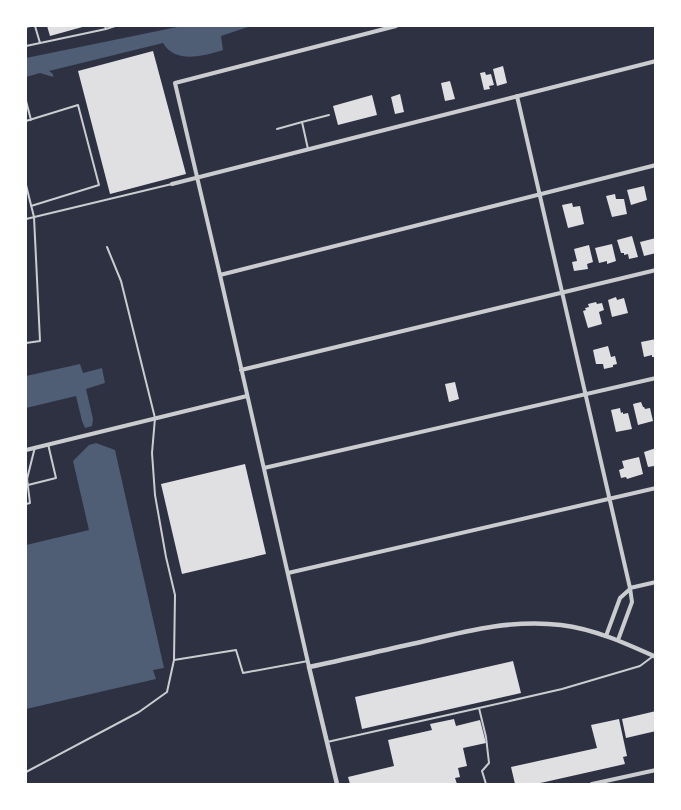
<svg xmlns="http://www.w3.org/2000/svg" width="681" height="810" font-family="Inter,sans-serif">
<rect width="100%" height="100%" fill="#2d3142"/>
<path fill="#4f5d75" d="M182,26h69l-30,10 2,14c-19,6 -48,14 -60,-7l-114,28 4,3v3l-13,-4 -14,4v-19z
M80,364l3,9 19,-5 3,15 -19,6 7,30 -1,7 -7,2 -3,-7 -6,-25 -50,12v-32z
M96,443l19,7 49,218 -11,2 3,9 -130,30v-164l63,-15 -16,-69 16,-16z"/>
<path fill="#e0e0e3" d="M47,26h39l-36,10z
M153,51l33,123 -76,20 -32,-123z
M503,66l4,17 -10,3 -4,-17z
M485,72l1,3 5,-1 3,11 -5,1 1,3 -6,1 -4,-17z
M450,81l5,18 -10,2 -4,-18z
M400,94l4,18 -9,2 -4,-17z
M372,95l5,20 -39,10 -5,-19z
M644,186l3,14 -16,5 -4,-15z
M615,194l1,5h8l3,15 -15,3 -6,-21z
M572,203l1,4 7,-1 4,18 -16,4 -6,-23z
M632,236l6,21 -9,2 -1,-5 -4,1v-2h-3l-4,-13z
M656,238v15l-12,3 -4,-14z
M612,244l4,17 -9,3v-3l-8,2 -4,-15z
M589,245l4,17 -6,2 1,5 -14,2 -2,-9 5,-1 -3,-12z
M616,297l1,3 7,-2 4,15 -16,4 -4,-17z
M596,302l1,2 5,-1 2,7 -5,2 3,12 -14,4 -5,-17 3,-1 -1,-2 4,-1 -1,-3z
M656,339v18h-4v-2l-8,2 -3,-15z
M608,346l3,11 4,-1 2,8 -4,1v2l-9,2 -1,-5h-7l-3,-14z
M455,382l4,17 -10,3 -4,-18z
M641,402l2,5h1l1,2 5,-1 3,13 -15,4 -5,-21z
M620,408l1,5 2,-1v2l5,-1 4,16 -16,3 -5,-22z
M656,448v22h-1l-1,-4 -6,1 -4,-15z
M639,457l4,17 -16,5 -1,-2 -5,1 -2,-8 5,-2 -2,-7z
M245,464l21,90 -84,20 -21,-90z
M513,661l8,32 -159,36 -7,-32z
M656,711v20l-30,7 -4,-19z
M454,719l2,7 24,-6 6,23 -23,5 4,18 -9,2 2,9 -5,1 2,6h-107l-2,-7 46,-11 -6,-26 44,-10 -2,-6z
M619,719l8,37 -4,1 2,7 -89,20h-21l-4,-17 86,-19 -6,-23z"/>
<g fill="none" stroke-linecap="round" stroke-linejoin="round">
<path stroke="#caccd0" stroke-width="2" d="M35,26l5,17
M26,27l4,-1
M106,29l9,-3
M26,46l80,-17 -1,-3
M26,101l5,19
M26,121l52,-16 21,80 -68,21
M277,129l25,-7
M308,149l-6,-27 27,-7
M26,185l8,32 6,124 -14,2
M26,219l146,-35
M28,485l28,-7 -8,-34
M26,504l4,-1 -3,-24 8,-32
M174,660l62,-10 7,23 65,-12
M327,742l152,-34
M26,772l113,-60 28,-20 7,-32 1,-65 -9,-38 -11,-62 -3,-42 3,-35 -34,-137 -14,-34
M486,784l-4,-13 7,-8 -3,-26 -7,-29 83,-19 78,-23 12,-9"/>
<path stroke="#caccd0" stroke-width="4" d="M517,96l113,492 2,14 -14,38
M172,184l484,-123
M220,275l436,-110
M241,370l415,-100
M26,450l221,-54
M264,468l392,-90
M288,573l368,-85
M630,588l26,-6
M606,636l14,-38 10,-9
M309,667l-89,-392 -45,-192 221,-57
M592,784l64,-14"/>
<path stroke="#caccd0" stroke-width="4.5" d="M337,784l-28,-117c38,-8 75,-17 112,-25 46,-11 92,-23 140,-17 33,4 64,18 95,32"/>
</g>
<rect width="681" height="810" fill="none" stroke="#ffffff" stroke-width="54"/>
</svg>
